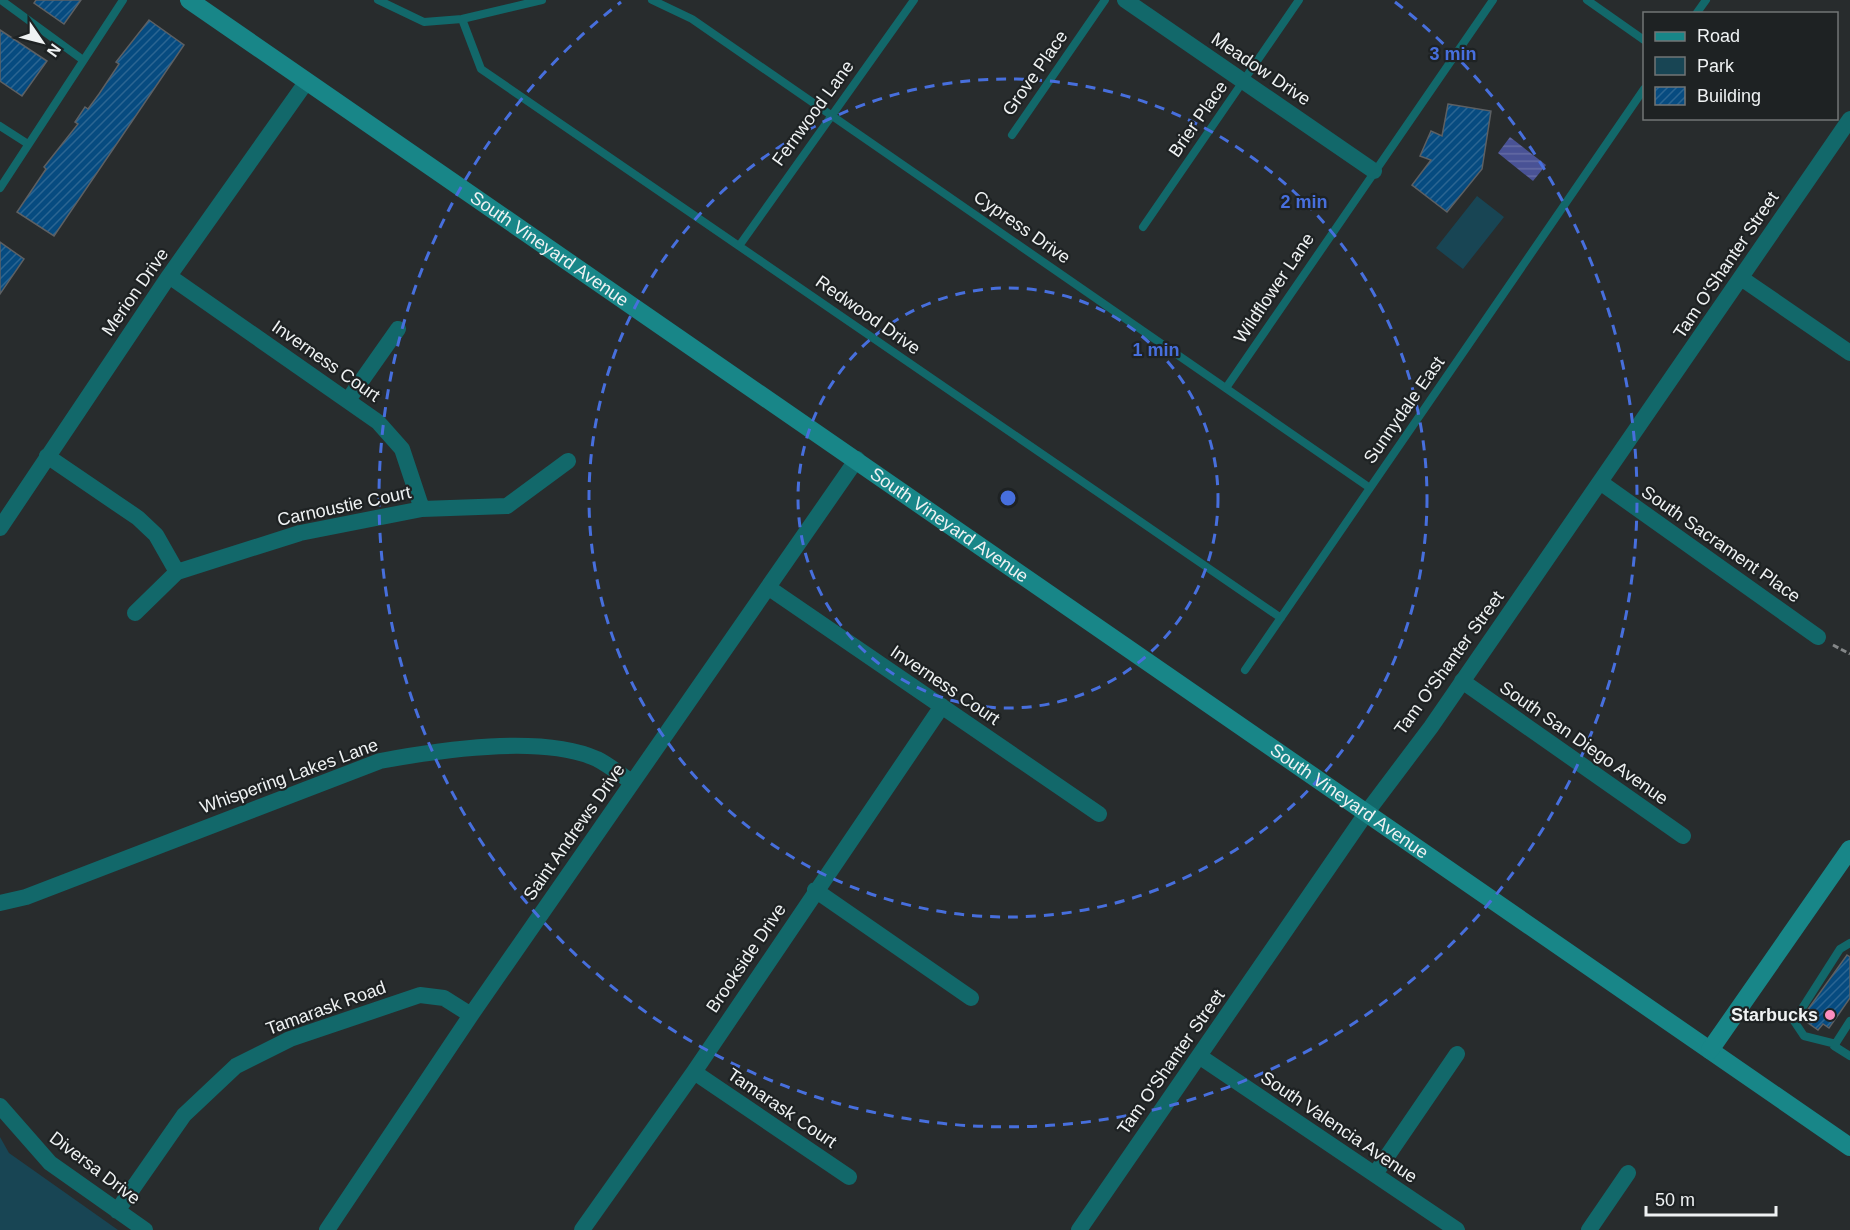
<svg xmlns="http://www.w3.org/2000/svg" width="1850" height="1230" font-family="Helvetica,sans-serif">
<defs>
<pattern id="water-rules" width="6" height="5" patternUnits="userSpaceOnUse" patternTransform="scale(1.5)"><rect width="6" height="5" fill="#495295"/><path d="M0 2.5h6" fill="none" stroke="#646ba4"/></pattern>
<pattern id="building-hatch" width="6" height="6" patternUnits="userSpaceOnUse" patternTransform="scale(1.5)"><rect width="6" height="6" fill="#064b80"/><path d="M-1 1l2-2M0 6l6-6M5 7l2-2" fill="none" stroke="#2b6592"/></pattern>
</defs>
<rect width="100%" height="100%" fill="#282c2d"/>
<path fill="#184554" d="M1477,196l27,21 -41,52 -27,-21z
M0,1137l9,16 109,77h-118z"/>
<path fill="url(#water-rules)" d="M1510,137l36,28 -13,16 -35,-28z"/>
<path fill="url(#building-hatch)" stroke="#5d6063" stroke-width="1.5" d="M36,0h45l-17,24 -30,-21z
M149,20l35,25 -130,191 -37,-24 29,-43 -2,-2 34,-43 -3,-2 10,-15 3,2 11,-15 20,-30 -3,-2z
M0,30l47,31 -25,35 -22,-15z
M1448,104l43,7 -9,58 -35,43 -35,-27 19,-25 -11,-4 11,-25 11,5z
M0,242l24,17 -24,35z
M1847,955l3,2v41l-21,30 -6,-4 -5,6 -14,-10 5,-6 -3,-2z"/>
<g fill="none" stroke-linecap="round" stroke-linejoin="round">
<path stroke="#848788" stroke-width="3" stroke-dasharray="6 3" stroke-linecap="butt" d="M1833,645l17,9"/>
<path stroke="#12686a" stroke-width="8" d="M1,0l82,60
M378,0l46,22 38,-3 80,-19
M652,0l40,19 678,469
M1587,0l57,40
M1696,14l10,-14
M462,19l19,50 800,549
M0,126l28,18
M1012,135l93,-135
M0,188l123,-188
M1143,227l156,-227
M739,246l175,-246
M1226,388l267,-388
M1245,670l399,-581
M1850,1021l-16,25 16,10
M1836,1044l-32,-8 -10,-15 46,-72 10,-6"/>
<path stroke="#12686a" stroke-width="16" d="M1125,0l249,171
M169,276l209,146 24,27 20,60
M1741,278l109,75
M348,400l50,-71
M47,456l91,62 18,17 21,37
M1600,482l218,155
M0,528l169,-252 138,-195
M769,588l330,226
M135,613l42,-41 123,-39 122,-24 85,-3 61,-45
M1462,681l221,155
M815,890l156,108
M0,903l26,-6 354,-136c59,-11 161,-27 217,-2 12,6 24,16 35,23
M1199,1056l258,174
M694,1072l155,105
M0,1106l50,57 95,67
M1375,1174l82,-120
M117,1211l67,-96 52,-49 54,-27 130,-44 24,3 27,17
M327,1230l144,-215 386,-556
M582,1230l112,-158 248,-366
M1079,1230l288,-418 64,-85 419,-608
M1589,1230l39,-57"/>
<g stroke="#188688" stroke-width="18">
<path id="s1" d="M189,0l1661,1147"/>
<path d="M1710,1050l140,-201"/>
</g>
</g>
<g fill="none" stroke="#476fdd" stroke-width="3" stroke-dasharray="10 8">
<circle cx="1008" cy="498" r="210"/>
<circle cx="1008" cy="498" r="419"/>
<path d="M1395 2A629 629 0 1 1 621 2"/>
</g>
<circle fill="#fd8ebf" stroke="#1e2223" stroke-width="2" cx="1830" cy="1015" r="6"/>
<g text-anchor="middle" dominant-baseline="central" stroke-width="4.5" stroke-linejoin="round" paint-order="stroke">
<g font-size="18" fill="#eff2f3" stroke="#1e2223">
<text transform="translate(1261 69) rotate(34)">Meadow Drive</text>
<text transform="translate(1035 73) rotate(-55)">Grove Place</text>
<text transform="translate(813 113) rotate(-54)">Fernwood Lane</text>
<text transform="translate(1198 119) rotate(-55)">Brier Place</text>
<text transform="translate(1022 227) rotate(35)">Cypress Drive</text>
<text stroke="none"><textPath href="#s1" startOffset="438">South Vineyard Avenue</textPath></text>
<text transform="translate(1726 265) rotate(-56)">Tam O'Shanter Street</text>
<text transform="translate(1274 288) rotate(-56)">Wildflower Lane</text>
<text transform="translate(135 292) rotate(-55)">Merion Drive</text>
<text transform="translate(868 315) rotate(35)">Redwood Drive</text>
<text transform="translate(326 361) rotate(35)">Inverness Court</text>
<text transform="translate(1404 410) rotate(-55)">Sunnydale East</text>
<text transform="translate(344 506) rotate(-12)">Carnoustie Court</text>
<text stroke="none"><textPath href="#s1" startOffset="924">South Vineyard Avenue</textPath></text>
<text transform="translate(1721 544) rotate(35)">South Sacrament Place</text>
<text transform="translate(1449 663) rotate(-54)">Tam O'Shanter Street</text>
<text transform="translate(945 685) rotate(34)">Inverness Court</text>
<text transform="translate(1584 743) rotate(35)">South San Diego Avenue</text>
<text transform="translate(289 776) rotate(-20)">Whispering Lakes Lane</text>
<text stroke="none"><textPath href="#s1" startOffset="1410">South Vineyard Avenue</textPath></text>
<text transform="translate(574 832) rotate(-55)">Saint Andrews Drive</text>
<text transform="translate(746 958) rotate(-56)">Brookside Drive</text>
<text transform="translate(326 1008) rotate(-20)">Tamarask Road</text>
<text transform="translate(1171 1062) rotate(-55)">Tam O'Shanter Street</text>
<text transform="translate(782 1108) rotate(34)">Tamarask Court</text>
<text transform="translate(1339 1127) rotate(34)">South Valencia Avenue</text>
<text transform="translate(95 1168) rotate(37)">Diversa Drive</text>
</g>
<g font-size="18" font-weight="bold" fill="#eff2f3" stroke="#1e2223" text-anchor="end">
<text x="1818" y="1015">Starbucks</text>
</g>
</g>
<circle cx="1008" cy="498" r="9" fill="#476fdd" stroke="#1e2223" stroke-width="3"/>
<g font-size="18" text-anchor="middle" font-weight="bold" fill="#476fdd" stroke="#1e2223" stroke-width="4.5" stroke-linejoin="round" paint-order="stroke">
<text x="1453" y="60">3 min</text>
<text x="1304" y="208">2 min</text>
<text x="1156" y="356">1 min</text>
</g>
<rect x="1643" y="12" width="195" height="108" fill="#1e2223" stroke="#727576" stroke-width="1.5"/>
<rect x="1655" y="32" width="30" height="9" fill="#188688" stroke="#727576" stroke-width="1.5"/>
<text x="1697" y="42" font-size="18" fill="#eff2f3">Road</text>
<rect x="1655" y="57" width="30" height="18" fill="#184554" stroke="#727576" stroke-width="1.5"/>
<text x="1697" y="72" font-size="18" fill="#eff2f3">Park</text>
<rect x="1655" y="87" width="30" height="18" fill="url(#building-hatch)" stroke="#727576" stroke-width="1.5"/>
<text x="1697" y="102" font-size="18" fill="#eff2f3">Building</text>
<g transform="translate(42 42) rotate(125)" stroke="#1e2223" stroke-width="4.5" paint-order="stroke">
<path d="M0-4.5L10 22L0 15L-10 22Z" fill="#eff2f3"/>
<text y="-9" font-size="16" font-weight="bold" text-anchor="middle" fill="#eff2f3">N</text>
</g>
<path d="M1646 1206v9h130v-9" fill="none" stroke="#eff2f3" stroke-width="3"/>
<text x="1655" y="1206" font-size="18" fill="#eff2f3" stroke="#1e2223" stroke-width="4.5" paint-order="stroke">50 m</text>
</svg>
